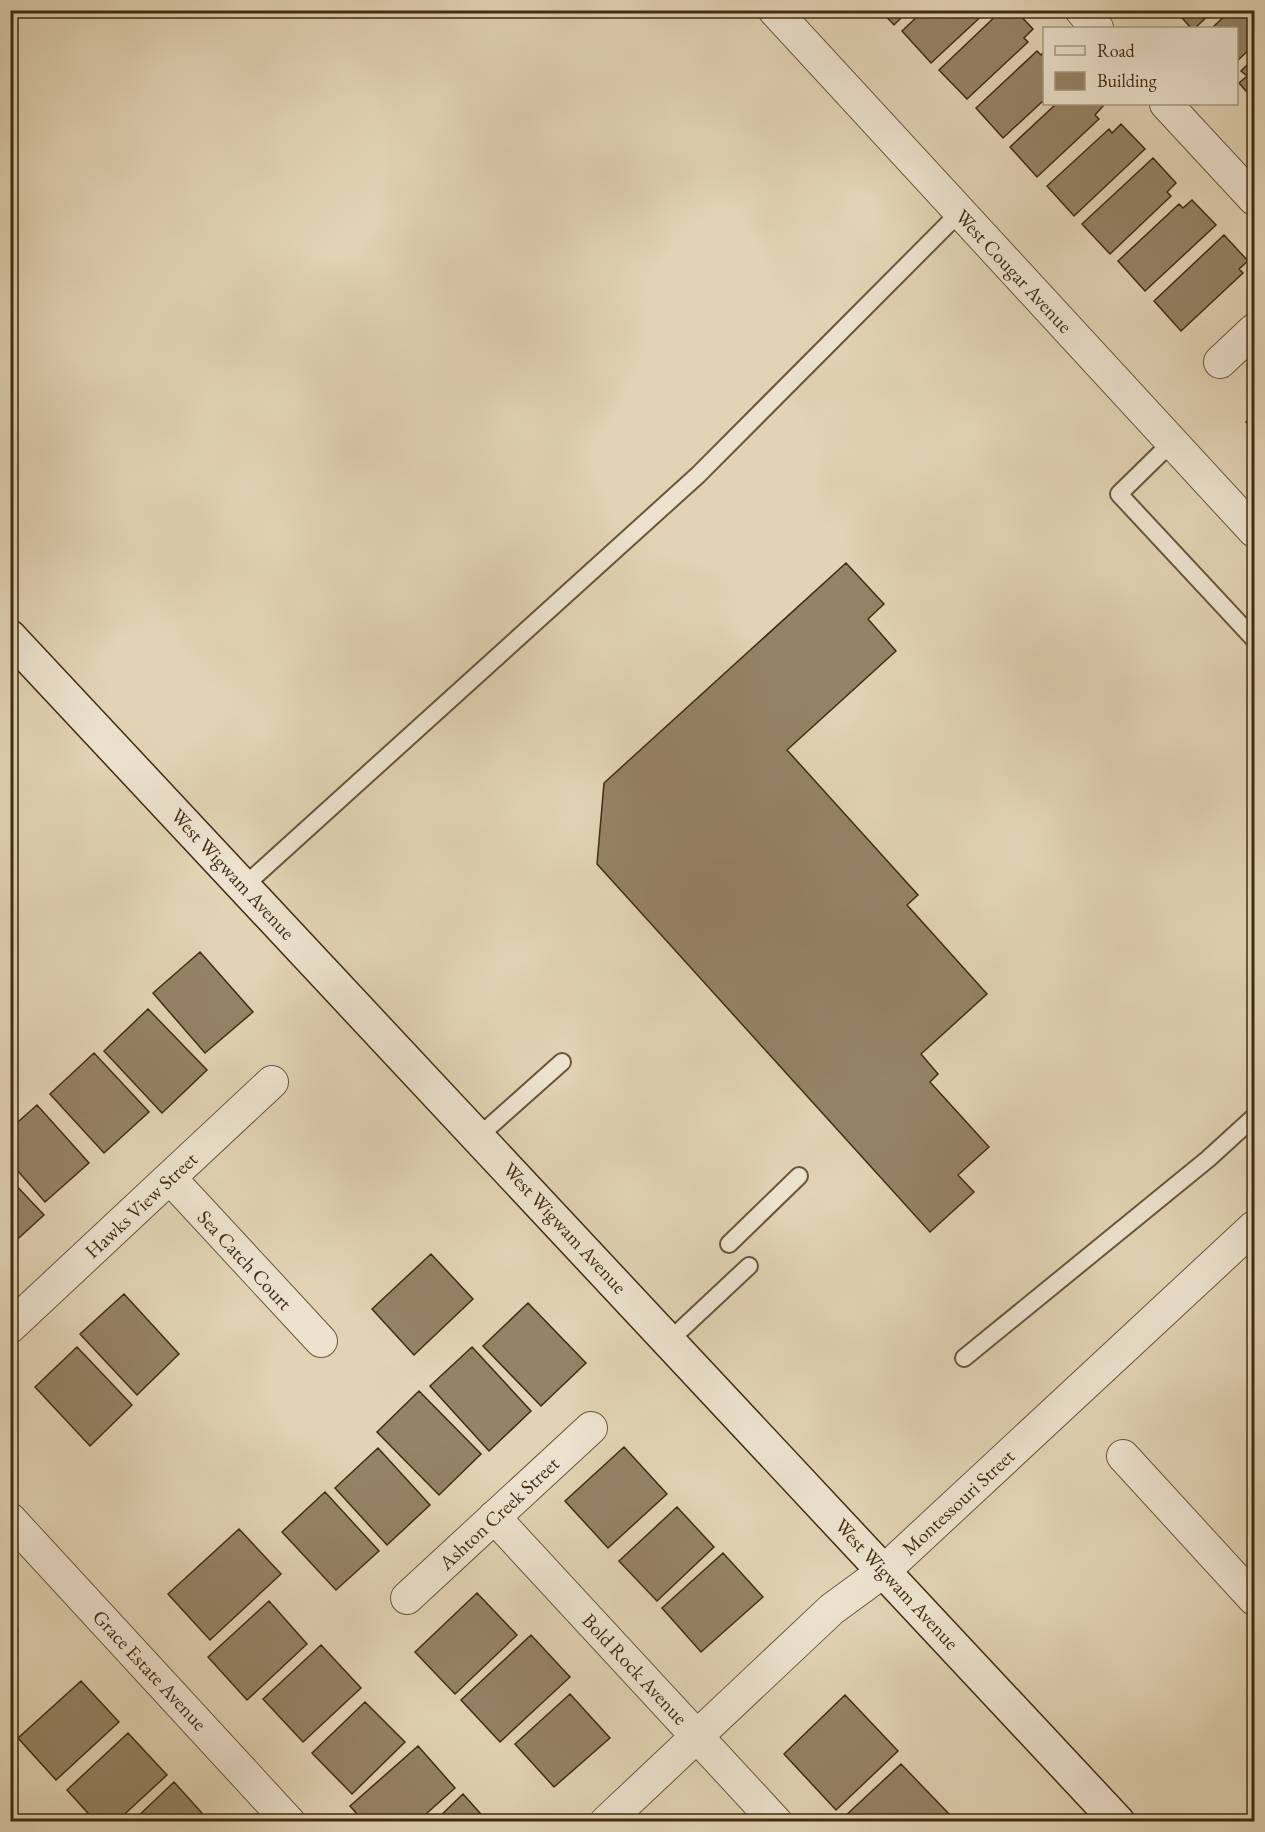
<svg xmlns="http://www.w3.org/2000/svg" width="1265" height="1832" font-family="'EB Garamond',serif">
<rect width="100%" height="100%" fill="#e1d3b4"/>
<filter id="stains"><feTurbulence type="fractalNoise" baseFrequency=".00333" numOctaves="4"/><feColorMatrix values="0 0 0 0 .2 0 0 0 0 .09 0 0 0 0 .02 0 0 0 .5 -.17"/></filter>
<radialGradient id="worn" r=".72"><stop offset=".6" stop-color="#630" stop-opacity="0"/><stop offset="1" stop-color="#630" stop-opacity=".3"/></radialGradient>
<path fill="#958366" stroke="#422c11" stroke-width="1.5" d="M880,10h29l-15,15z
M924,10h64l-57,53 -29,-32z
M1002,10h13l18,19 -9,9 4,4 -61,57 -28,-29z
M1175,10h39l-19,18h-4z
M1231,10h23v35l-18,17v-34h-24z
M1037,51l4,4 3,-3v48l-41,38 -27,-30z
M1254,58v42l-15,-17 8,-7 -6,-5z
M1056,104h45l2,2 -8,9 4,4 -62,58 -27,-30z
M1121,124l24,25 -71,67 -27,-30 62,-57 3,4z
M1153,158l23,25 -9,9 4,4 -61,58 -28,-30z
M1192,200l24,25 -71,66 -27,-30 61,-57 4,4z
M1224,235l24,26 -9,8 4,4 -62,58 -27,-30z
M1254,413v18l-8,-9z
M846,563l38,41 -16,15 28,32 -109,99 131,145 -11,10 80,89 -66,60 17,20 -8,8 59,65 -31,28 16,17 -44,40 -333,-368 7,-81z
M200,952l53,60 -48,41 -52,-60z
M148,1009l59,61 -45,43 -58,-62z
M94,1053l55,59 -45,41 -54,-59z
M37,1105l52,58 -44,39 -35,-40v-33z
M10,1179l34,36 -34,31z
M431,1254l42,45 -59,56 -42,-46z
M124,1294l55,60 -42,41 -57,-61z
M528,1303l58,60 -45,43 -58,-60z
M77,1347l55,58 -42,41 -55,-59z
M472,1347l59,64 -42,40 -59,-65z
M419,1391l62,63 -42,41 -62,-63z
M624,1447l43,47 -59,54 -43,-47z
M378,1448l52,57 -43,40 -52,-57z
M325,1492l54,59 -43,39 -54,-58z
M677,1507l37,40 -57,54 -38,-40z
M239,1529l42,45 -71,66 -42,-46z
M723,1553l40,44 -62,55 -39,-44z
M477,1593l40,42 -62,59 -40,-42z
M269,1601l38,43 -60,56 -39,-43z
M10,1622l8,9 -8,6z
M531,1635l39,42 -70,65 -39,-42z
M321,1645l40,43 -58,54 -40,-43z
M81,1681l38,41 -63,58 -38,-42z
M570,1694l40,44 -56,49 -39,-43z
M845,1695l53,56 -62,59 -52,-56z
M365,1702l40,40 -53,52 -40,-41z
M128,1733l39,42 -51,47h-20l-29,-32z
M418,1746l37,42 -38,34h-53l-14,-16z
M901,1764l49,51 -7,7h-97l-3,-4z
M174,1782l36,40h-78z
M463,1794l25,28h-54z"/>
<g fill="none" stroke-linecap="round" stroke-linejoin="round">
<g stroke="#6a563a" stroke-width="20">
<path id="lane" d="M1172,442l-53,52 135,145
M244,886l454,-411 262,-263
M479,1136l83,-74
M729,1244l70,-68
M670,1340l79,-74
M964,1358l244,-199 46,-42"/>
</g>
<g stroke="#6a563a" stroke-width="34">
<path id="street" d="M774,10l480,521
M1081,10l16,18
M1166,104l88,95
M1220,362l34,-32
M170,1178l151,163
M10,1327l262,-245
M1123,1456l131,143
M494,1517l282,305
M10,1519l279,303
M407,1598l184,-170
M606,1822l226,-213 52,-38 370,-344"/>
</g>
<g stroke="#422c11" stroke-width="36">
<path id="secondary" d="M10,637l1108,1185"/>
</g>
<use href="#lane" stroke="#ece2ce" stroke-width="16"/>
<use href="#street" stroke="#ece2ce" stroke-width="32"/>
<use href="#secondary" stroke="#ece2ce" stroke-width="33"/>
</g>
<g text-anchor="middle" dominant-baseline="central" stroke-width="5" stroke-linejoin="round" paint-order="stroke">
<g font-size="20" fill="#422c11" stroke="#ece2ce">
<text transform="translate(1014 271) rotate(47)">West Cougar Avenue</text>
<text transform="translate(233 874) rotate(47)">West Wigwam Avenue</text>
<text transform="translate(141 1205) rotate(-43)">Hawks View Street</text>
<text transform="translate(565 1228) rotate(47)">West Wigwam Avenue</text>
<text transform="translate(245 1260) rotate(47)">Sea Catch Court</text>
<text transform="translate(958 1502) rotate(-43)">Montessouri Street</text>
<text transform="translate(499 1513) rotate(-43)">Ashton Creek Street</text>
<text transform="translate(897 1584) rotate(47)">West Wigwam Avenue</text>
<text transform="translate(635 1669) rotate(47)">Bold Rock Avenue</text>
<text transform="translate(150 1670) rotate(47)">Grace Estate Avenue</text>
</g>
</g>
<rect width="1265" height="1832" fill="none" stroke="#e1d3b4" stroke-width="36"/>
<rect x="12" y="12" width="1241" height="1808" fill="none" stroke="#422c11" stroke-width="3"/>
<rect x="18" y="18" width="1229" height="1796" fill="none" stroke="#422c11" stroke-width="1.5"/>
<rect x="1043" y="27" width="195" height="78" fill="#ece2ce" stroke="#a89982" stroke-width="1.5"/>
<rect x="1055" y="46" width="30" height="9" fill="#ece2ce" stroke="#a89982" stroke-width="1.5"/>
<text x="1097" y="57" font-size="18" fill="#422c11">Road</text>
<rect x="1055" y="72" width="30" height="18" fill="#958366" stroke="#a89982" stroke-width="1.5"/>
<text x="1097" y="87" font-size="18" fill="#422c11">Building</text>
<rect width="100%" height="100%" filter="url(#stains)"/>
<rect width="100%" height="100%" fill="url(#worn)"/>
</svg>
